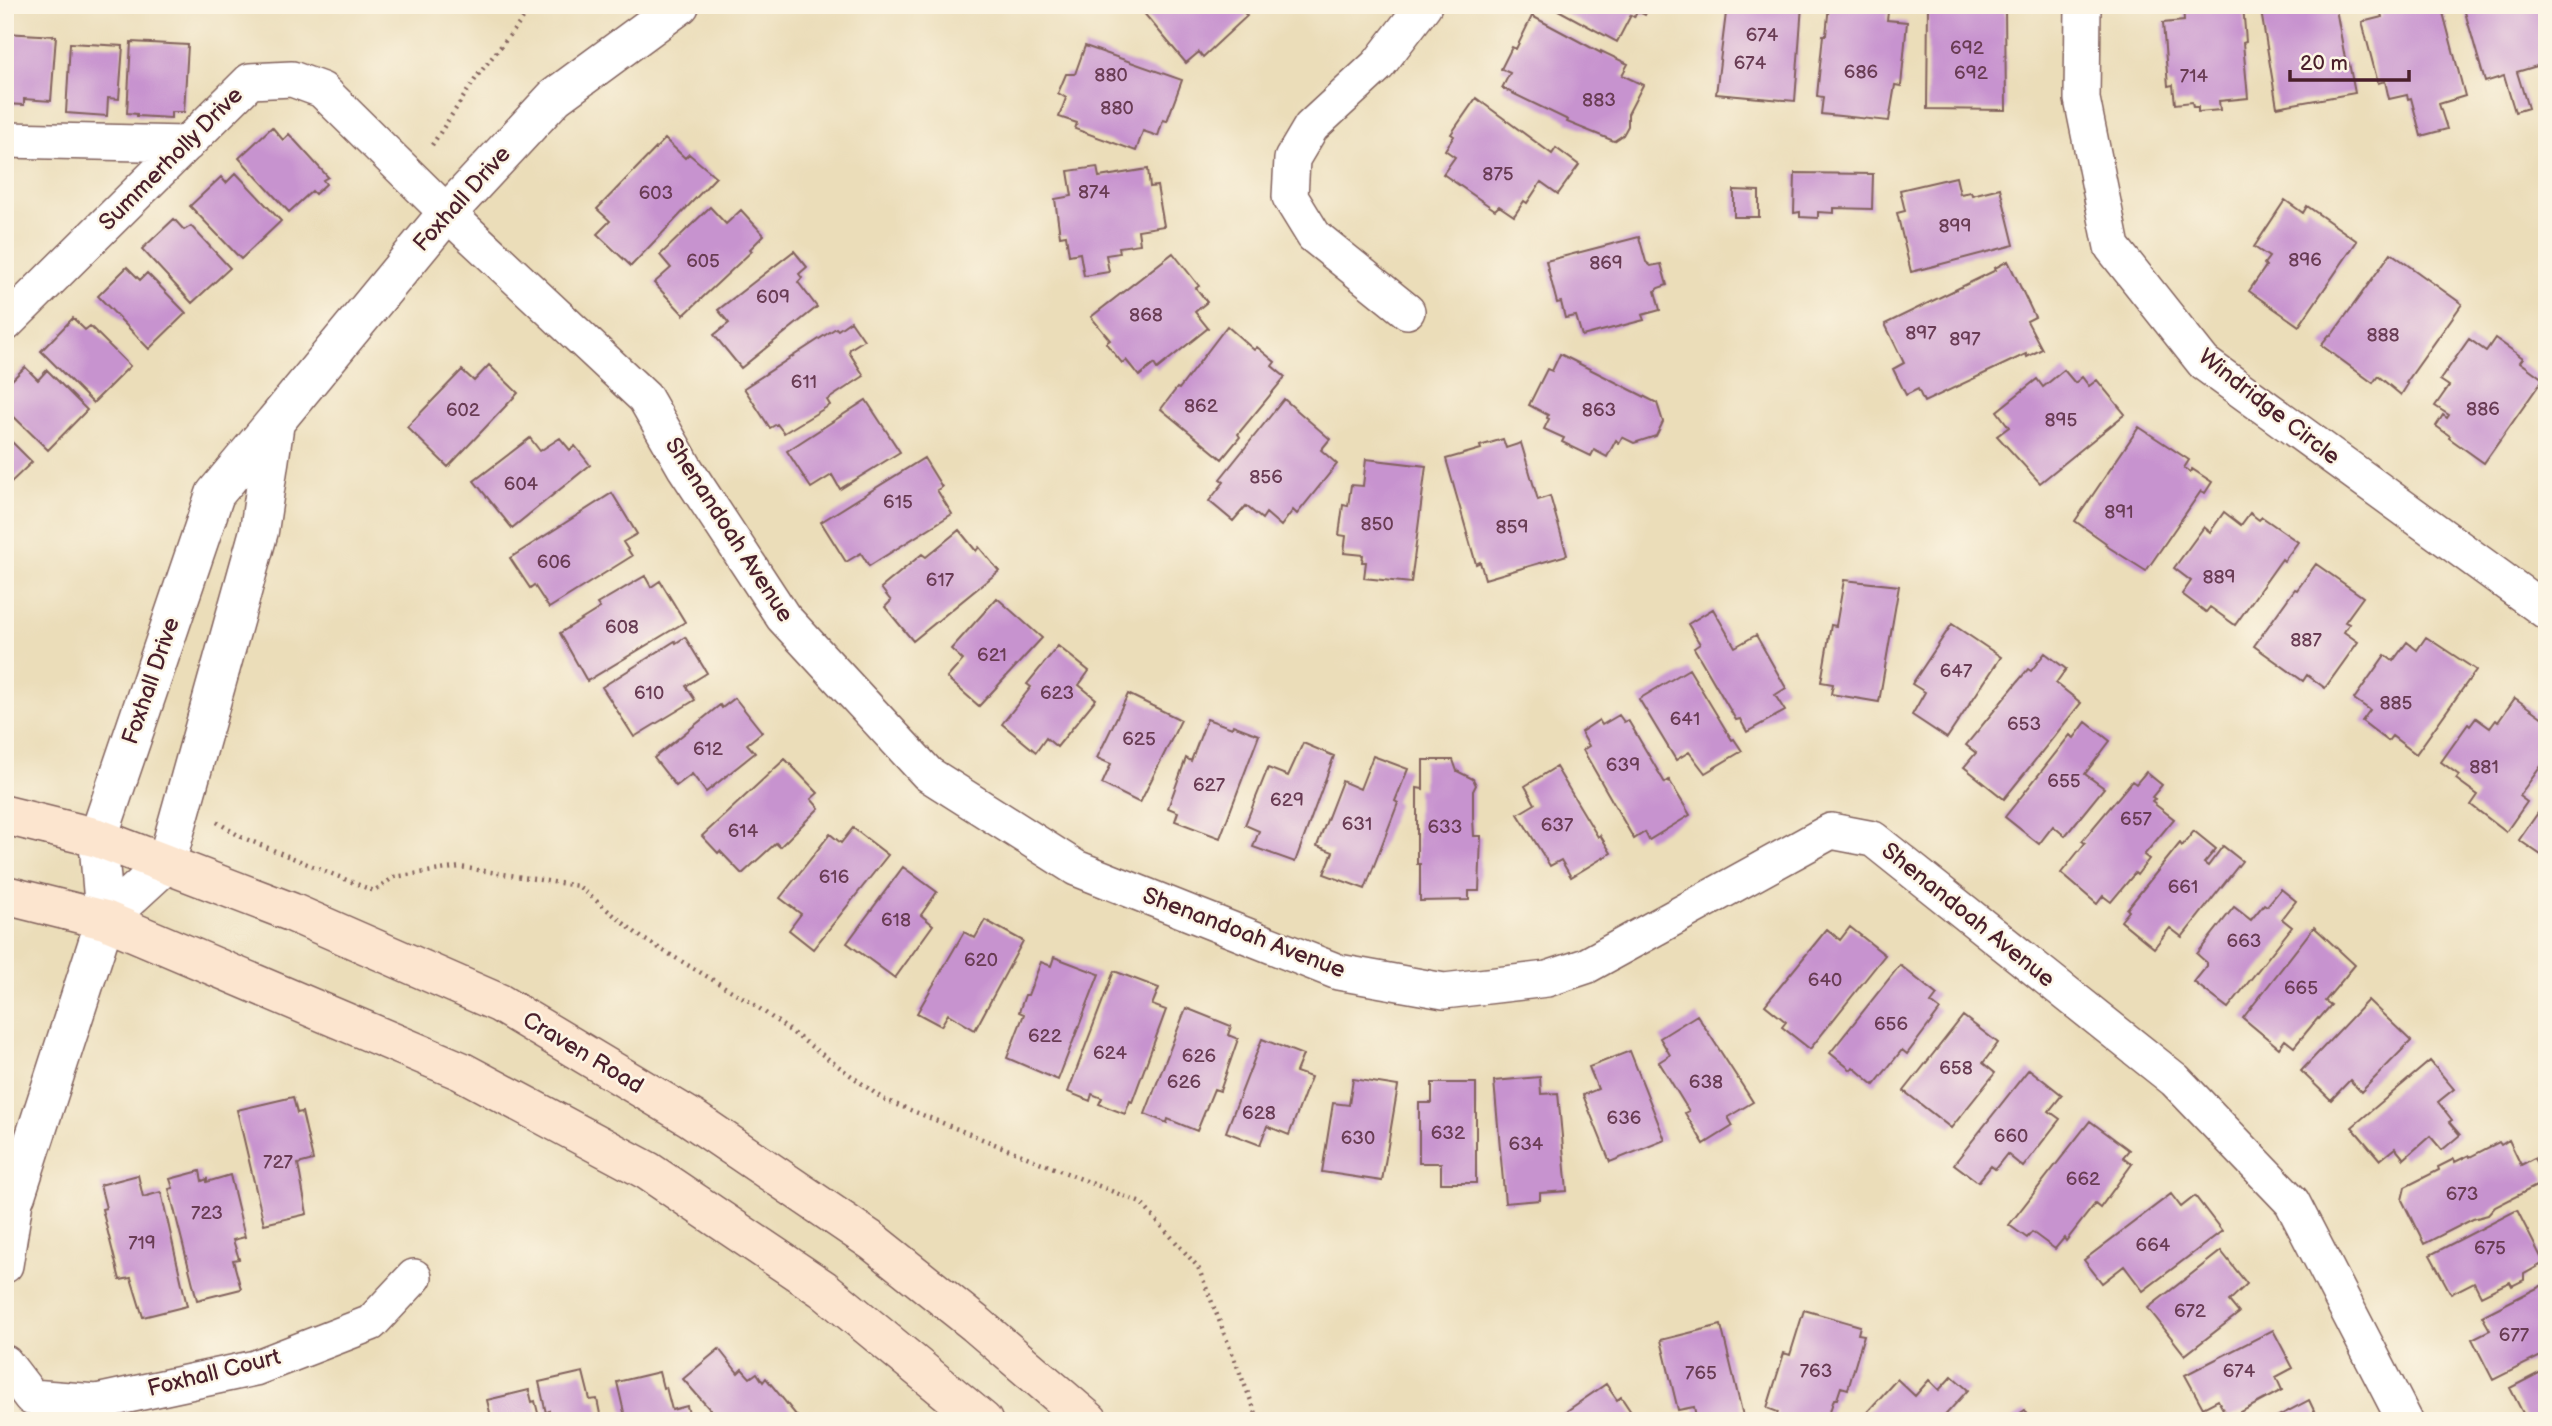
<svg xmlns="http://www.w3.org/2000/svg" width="2552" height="1426" font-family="'Balsamiq Sans',sans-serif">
<rect width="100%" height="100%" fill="#fcf5e5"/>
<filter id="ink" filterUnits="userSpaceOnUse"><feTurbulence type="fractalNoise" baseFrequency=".0143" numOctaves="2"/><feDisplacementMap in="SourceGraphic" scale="14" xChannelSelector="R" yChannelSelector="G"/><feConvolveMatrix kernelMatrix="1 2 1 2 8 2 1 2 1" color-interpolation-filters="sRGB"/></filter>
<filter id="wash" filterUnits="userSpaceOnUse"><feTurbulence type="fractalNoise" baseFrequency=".00686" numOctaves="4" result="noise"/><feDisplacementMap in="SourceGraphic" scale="28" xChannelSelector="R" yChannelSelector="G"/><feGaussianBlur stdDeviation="1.57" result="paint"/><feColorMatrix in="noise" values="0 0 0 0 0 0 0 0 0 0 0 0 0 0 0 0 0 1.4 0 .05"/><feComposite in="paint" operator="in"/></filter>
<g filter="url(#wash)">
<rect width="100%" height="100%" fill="#ebddb9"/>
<g id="blocks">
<path fill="#c793cf" d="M1137,5h101l9,11 -44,41 -4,-5 -13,11z
M1549,5h101l-5,10 -8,-4 -3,6 -3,-2 -14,27z
M1727,5h75l-7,96 -79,-7z
M1829,5h60l-2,15 20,2 -6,64 -6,-1 -6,36 -68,-7 2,-17 -6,-1 6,-61h3z
M1928,5l77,2 1,103 -79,-1z
M2183,5h60l3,37 -3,1 5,55 -29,3 1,9 -22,2v-5h-5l-1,-5 -17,2 -2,-19 -5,1 -5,-63 21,-2z
M2260,5h78v4h-2l10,55 3,-1 6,30 -78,14z
M2379,5h62l24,91 -26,8 8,25 -26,7 -10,-38 -3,1 -1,-4 -18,4 -4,-18 -7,2 -16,-61 20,-5z
M2463,5h79l5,16v42l-30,9 11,36 -13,4 -11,-36 -19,6z
M1532,16l69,37v-2l27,13 -6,11 21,10 -15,29v12l-5,9 -9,6 -47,-19 1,-2 -66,-32 8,-15 -9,-4 11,-22 4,2z
M5,33l51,3 -5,65 -27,-2v6l-19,-1z
M131,42l57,3 -4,67h-13v6l-34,-2v-2l-10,-1z
M70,43l53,3 -4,53 -11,-1 -1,18 -41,-3z
M1085,46l97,34 -15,41 -4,-1 -5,16 -15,-5 -7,20 -61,-22 2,-6 -18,-6 7,-19 -8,-5 8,-19h9z
M1476,98l76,56 4,-6 23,17 -21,29 -17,-12 -14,21 -3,-2 -10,15 -15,-10 -4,4 -52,-36 12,-17 -10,-7 9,-14 -3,-2z
M272,127l11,13 6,-6 39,43 -5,3 3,4 -11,10 -3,-3 -23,21 -50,-54z
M665,139l20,19 4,-4 27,23 -85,89 -34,-32 13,-13 -13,-12z
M1097,167l2,10 49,-8 2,18 7,-1 7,40 -26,4 2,14 -21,3 1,6 -14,2 3,17 -25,4 -4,-23 -11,2 -3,-20 -6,1 -5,-37 17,-3 -4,-25z
M236,173l45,48 -40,38 -51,-53 31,-29 5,6z
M1795,173l78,1 -1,35 -38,-1v5l-16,-1v6l-18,-1v-5l-6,1z
M1956,177l4,17 11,-2 1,3 28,-7 14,57 -103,27 -14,-59 8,-2 -5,-21z
M1734,190l25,1v26h-25z
M2285,200l18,13 4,-7 50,35 -58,85 -50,-35 17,-25 -2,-2 5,-7 -15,-10z
M710,207l16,17 15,-14 23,25 -14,14 2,2 -68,64 -30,-32 17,-15 -11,-13z
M174,219l10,11 7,-4 39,42 -38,35 -50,-54z
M1639,237l7,25 5,4 10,-2 6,21 -9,3 -3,3 5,19 -18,5 2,5 -62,16 -6,-20 -11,2 -4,-16 -4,1 -11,-42z
M794,251l13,16 -8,7 3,4 -4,4 19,25 -76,61 -27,-33 15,-12 -11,-13z
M1173,253l26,33 -3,2 11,14 -12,10 13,16 -51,41 -3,-5 -15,12 -13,-16 -4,3 -14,-17 -2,-3 4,-3 -19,-23z
M2391,253l71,51 -56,79 2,1 -7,11 -23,-19 -5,7 -52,-38 8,-10 2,1z
M2008,261l27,56 -8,4 15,28 -15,8 -1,-3 -102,48 -6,-13 -12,6 -13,-26 11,-6 -19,-39 111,-54 -1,-2z
M127,267l13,13 7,-7 39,40 -37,36 -51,-53z
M73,318l12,12 5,-4 40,40 -37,37 -52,-52z
M851,321l13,19 -14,9 -1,3 15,24 -37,24 3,5 -46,28 -7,-9 -7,4 -26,-40 92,-60 2,2z
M1227,326l27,24 3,-3 18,15 -3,4 13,11 -47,57 2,3 -18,22 -61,-50 16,-21 2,1z
M2495,338l28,20 -3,4 23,17 -59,84 -35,-25 1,-2 -14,-10 7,-11 4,3 2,-3 -14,-9 14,-20 -9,-6 29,-41 17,12z
M1560,354l97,49 6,19 -7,14 -22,7 -12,-6 -3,6 -3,-3 -9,17 -13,-7 -3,6 -29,-14 2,-4 -20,-9 5,-10 -2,-1 1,-3 -19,-10 18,-36 5,2z
M489,365l29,28 -70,74 -41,-40 55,-57 12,11z
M25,367l13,13 9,-10 40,40 -39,40 -43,-42v-21z
M2064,370l11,13 7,-6 7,9 8,-6 28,34 -85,69 -43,-47 12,-9 -12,-16 40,-32 6,8z
M1284,399l46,40 -9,11 16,14 -40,50 -4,-4 -12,16 -15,-13 -4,6 -16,-13 -13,15 -24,-20 15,-19 -4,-3z
M866,400l34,52 -60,37 -8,-14 -21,13 -24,-37z
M2139,427l50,33 -5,8 6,4 2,-3 20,13 -7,11 -4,-2 -55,80 -41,-26 1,-2 -31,-22z
M5,435l27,27 -27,26z
M530,438l10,13 20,-13 10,12 5,-4 15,19 -78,63 -38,-47z
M1503,439l3,9 15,-5 17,57 12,-4 17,59 -82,24 -5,-17 -4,2 -30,-105 35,-10 -1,-3z
M924,458l18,29 -5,3 15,24 -83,52 -8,-13 -15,9 -25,-40z
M1366,459l60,7 -15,117 -47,-5 2,-16h-4l1,-7 -19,-2 2,-17 -7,-1 4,-30 5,1 3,-21 12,1z
M612,493l25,41 -14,8 9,14 -83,52 -15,-23 -4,3 -20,-30z
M2224,512l17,13 9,-12 9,7 3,-3 36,25 -14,19 -2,-2 -47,66 -25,-18 -4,5 -24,-18 9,-13 -17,-13 30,-41 6,5z
M959,530l17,21 3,-4 20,24 -86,70 -28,-34 6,-6 -10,-13 41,-34 4,3z
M2316,564l47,33 -18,25 4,2 -5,8 14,10 -33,46 -18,-13 -4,6 -49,-35 41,-57 2,1z
M645,576l6,11 9,-6 25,41 -98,59 -27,-48 40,-25 -3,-4z
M1844,580l55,6 -20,116 -48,-8 2,-10 -12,-2 10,-57 5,1z
M997,598l45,40 -63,68 -32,-28 16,-18 -12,-11z
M1713,609l22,38 21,-12 30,53 -11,7 10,16 -38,21 -7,-13 -4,1 -42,-72 6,-4 -12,-20z
M1952,624l49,33 -54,81 -35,-23 13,-23 -13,-8z
M685,637l22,36 -21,13 9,14 -61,37 -32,-50 73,-46 1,2z
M2426,637l50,33 -60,84 -24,-18 -4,5 -26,-20 8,-11 -16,-11 31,-44 8,6 14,-19 10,8z
M1058,646l31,25 -10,14 17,14 -39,48 -11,-9 -10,14 -34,-28 29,-37 -4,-3z
M2045,653l21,16 -10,14 25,20 -77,96 -40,-32 12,-14 -10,-8 62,-76 3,2z
M1689,669l43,71 2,-1 8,12 -37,22 -16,-21 -13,8 -37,-61z
M1128,694l53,26 -41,83 -38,-19 9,-20 -14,-6z
M735,698l27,34 -15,12 8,9 -49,39 -14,-18 -16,12 -22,-28 66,-53 2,3z
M2515,698l32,23v37l-28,38 8,6 -21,30 -35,-27 7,-10 -22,-16 3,-4 -18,-13 27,-38 2,2 6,-8 14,10 6,-8 2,2z
M1619,715l5,7 4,-2 37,63 4,-3 21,35 -41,25 -4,-8 -11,7 -51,-89 6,-4 -8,-14 18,-12 3,5z
M1207,719l25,9 1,-3 26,10 -39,103 -45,-17 3,-9 -10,-4 18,-50 5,3z
M2086,722l24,19 -25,33 19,14 -39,48 -12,-10 -14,18 -34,-27 65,-82 4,3z
M1303,743l31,13 -39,106 -42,-15 6,-16 -14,-6 23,-57 20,8z
M1373,756l35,13 -13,32 3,2 -33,86 -41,-15 9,-22 -16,-6 25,-65 18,8z
M785,759l33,34 -7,6 8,9 -39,39 -4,-4 -34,31 -22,-23 -2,2 -16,-17z
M1423,760h30l4,11 16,8 3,6 -3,6v27l1,18h7l-2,55h-10v9l-49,1v-37h-3v-76l6,1z
M1556,767l42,70 2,-2 11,18 -40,24 -10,-17 -11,6 -32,-52 17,-10 -10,-18z
M2146,772l16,13 -10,12 3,2 -3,3 22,17 -30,36 5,4 -12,16 -2,-2 -24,29 -8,-6 -6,8 -36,-31 24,-30 -3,-2 50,-60 4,3z
M2547,800v59l-28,-19z
M853,828l35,27 -75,94 -24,-19 12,-16 -21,-16 50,-64 11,9z
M2194,831l22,18 -12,14 4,3 15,-20 19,15 -60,76 -12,-9 -16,20 -33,-27 8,-10 -2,-2 53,-66 2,3z
M903,867l34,25 -16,23 12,10 -38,53 -48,-35z
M2281,889l15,12 -14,18 10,8 -64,81 -34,-26 13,-16v-3l-10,-9 37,-47 17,13 13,-16 3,2z
M985,920l38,21 -48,89 -27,-16 -7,12 -24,-13 47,-81 11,6z
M1850,927l35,28 -75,94 -28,-22 4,-5 -21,-17 62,-76 13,11z
M2314,927l41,38 -30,36 6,4 -12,14 -1,-1 -24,29 -9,-7 -6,8 -36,-30z
M1054,957l45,17 -41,106 -51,-22 17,-44 -5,-2 6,-17h3l13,-33 10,4z
M1900,965l37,30 -6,8 9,7 -33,44 -5,-4 -28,35 -21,-18 -2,3 -21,-17z
M1114,971l45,17 -7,17 14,5 -34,92 -2,-1 -5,13 -26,-10 3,-6 -10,-4 -2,7 -22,-9z
M2368,1000l43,41 -50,51 -11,-12 -19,20 -30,-29z
M1186,1008l45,18 -3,9 10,4 -18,52 -6,-2 -17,42 -29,-12 -1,4 -22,-9z
M1697,1015l56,87 -25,15 5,9 -29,18 -19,-31 4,-2 -30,-49 11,-7 -10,-17z
M1963,1016l35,27 -15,20 12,10 -44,55 -47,-37z
M1262,1039l41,16 -7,17 15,5 -22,58 -22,-9 -7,19 -34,-13z
M1630,1051l35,89 -55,22 -27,-67 15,-6 -9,-22z
M2430,1061l24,28 -16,13 14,18 -3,2 11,13 -18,15 -12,-14 -26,23 -9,-11 -15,12 -28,-33z
M2029,1069l33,26 -13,16 11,8 -37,48 -16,-13 -12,15 -4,-3 -13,16 -24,-18z
M1540,1077l1,17 17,-1 9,98 -27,2v7l-35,3 -11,-122z
M1353,1079l45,7 -16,95 -60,-9 11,-69 16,2z
M1432,1083h44v100h-35v-20h-22v-60h13z
M293,1097l4,16 5,-1 11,48 -15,4 9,50 -43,10 -27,-114z
M2090,1121l39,29 -6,7 9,7 -32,44 -5,-4 -29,37 -2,-3 -9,11 -23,-17 -5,6 -18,-13z
M2509,1140l12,25 13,-7 12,23 -51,26 -7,8 -15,4 -49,25 -22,-44 3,-13 34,-17 -1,-3 16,-8 1,3 14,-7 1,2 29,-15 2,3z
M200,1171l2,10 5,-2v3l23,-7 15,62 -12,3 6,19 -6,1 8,29 -44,11 -28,-111 4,-1 -3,-9z
M138,1175l5,22 18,-5 26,114 -44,11 -12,-39 -11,2 -18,-71 4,-1 -6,-23z
M2171,1194l10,13 14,-11 27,35 -79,60 -19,-25 -22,17 -18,-23z
M2517,1210l27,53 -20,11v6l-12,6 -2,-4 -7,3 -22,11 -7,-14 -23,12 -21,-39z
M2221,1251l26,33 -18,17 10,12 -54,42 -37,-47z
M2547,1283v70l-54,27 -21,-41 18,-9 -8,-14z
M1804,1310l56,16 -2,8 6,1 -16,54 -7,-2 -4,12h-3l-7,22h-49l-3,-1 3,-8 -11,-4 17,-55 6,2z
M1721,1325l23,95 -47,1 -3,-14 -16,3 -17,-70z
M2273,1330l20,38 -17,9 6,13 -54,29 -10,-19 -15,8 -18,-33z
M719,1349l19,24 4,-4 8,9 7,-5 6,9 3,-4 35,43h-81l-37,-42z
M2547,1369v47l-9,5h-11l-17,-33z
M583,1372l7,28 7,-1 4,20 11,-2 1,4h-62l-2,-10 -3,2 -7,-31z
M659,1372l4,16 3,-1 6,23 15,-4 4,15h-65l-9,-39z
M1952,1376l16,14 -28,31h-81l38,-42 18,17 14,-16 10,10z
M1606,1384l11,16 4,-3 16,24h-72l-4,-6z
M529,1390l3,12 3,-1 5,20h-48l-5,-21z
M2309,1400l10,21h-50z
M2025,1410l7,11h-23z"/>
</g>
</g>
<g filter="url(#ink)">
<use href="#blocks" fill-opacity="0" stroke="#82625d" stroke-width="2"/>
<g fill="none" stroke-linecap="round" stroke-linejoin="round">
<g stroke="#82625d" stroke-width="38">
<path id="minor" d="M2083,5l-1,94 30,148 92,116 343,249
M5,140l182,4
M1407,311l-93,-75 -24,-39 2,-38 19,-32 67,-62 46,-60
M5,324l245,-243 42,-2 30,11 125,123 198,185 40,70 98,149 145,157 148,94 262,104 106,19 103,-12 39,-13 245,-135 42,8 302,241 117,122 113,219
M5,1193l11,2 -11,70
M5,1363l26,34 65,5 159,-34 116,-45 43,-46"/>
</g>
<g stroke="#82625d" stroke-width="41">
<path id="tertiary" d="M275,422l172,-209 108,-116 125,-92
M16,1195l89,-275 -7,-82 117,-344 60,-72 -16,109 -93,333 -61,56"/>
</g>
<g stroke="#82625d" stroke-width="41">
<path id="secondary" d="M5,815l93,23 193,74 208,91 192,115 181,123 104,83 113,97
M5,895l100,25 356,151 187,100 175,118 160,132"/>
</g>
<path stroke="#82625d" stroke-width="4.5" stroke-dasharray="2 5" stroke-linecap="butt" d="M432,145l46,-70 56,-70
M217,822l24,15 133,54 20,-14 66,-10 118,19 64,52 110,65 131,96 258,104 57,64 61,154"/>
<use href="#minor" stroke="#fff" stroke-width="35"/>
<use href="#tertiary" stroke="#fff" stroke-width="38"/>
<use href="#secondary" stroke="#fce5cf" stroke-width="38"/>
</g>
</g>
<g text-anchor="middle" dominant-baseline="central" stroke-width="5" stroke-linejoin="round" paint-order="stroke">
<g font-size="19" fill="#693c54">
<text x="1762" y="35">674</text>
<text x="1967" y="48">692</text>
<text x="1750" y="63">674</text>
<text x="1861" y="72">686</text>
<text x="1971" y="73">692</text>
<text x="1111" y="75">880</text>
<text x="2194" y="76">714</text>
<text x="1599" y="100">883</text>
<text x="1117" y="108">880</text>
<text x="1498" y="174">875</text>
<text x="1094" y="192">874</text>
<text x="656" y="193">603</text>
<text x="1955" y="226">899</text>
<text x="2305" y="260">896</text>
<text x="703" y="261">605</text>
<text x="1606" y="263">869</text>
<text x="773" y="297">609</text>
<text x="1146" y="315">868</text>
<text x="1921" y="333">897</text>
<text x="2383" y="335">888</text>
<text x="1965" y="339">897</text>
<text x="804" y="382">611</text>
<text x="1201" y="406">862</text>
<text x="2483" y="409">886</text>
<text x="463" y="410">602</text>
<text x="1599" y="410">863</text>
<text x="2061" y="420">895</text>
<text x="1266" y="477">856</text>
<text x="521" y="484">604</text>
<text x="898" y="502">615</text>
<text x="2119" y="512">891</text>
<text x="1377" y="524">850</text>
<text x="1512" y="527">859</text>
<text x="554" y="562">606</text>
<text x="2219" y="577">889</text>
<text x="940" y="580">617</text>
<text x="622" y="627">608</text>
<text x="2306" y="640">887</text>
<text x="992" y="655">621</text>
<text x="1956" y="671">647</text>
<text x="649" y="693">610</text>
<text x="1057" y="693">623</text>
<text x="2396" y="703">885</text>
<text x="1685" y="719">641</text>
<text x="2024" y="724">653</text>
<text x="1139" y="739">625</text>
<text x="708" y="749">612</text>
<text x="1623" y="765">639</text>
<text x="2484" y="767">881</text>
<text x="2064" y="781">655</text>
<text x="1209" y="785">627</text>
<text x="1287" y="800">629</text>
<text x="2136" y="819">657</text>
<text x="1357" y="824">631</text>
<text x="1557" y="825">637</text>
<text x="1445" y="827">633</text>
<text x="743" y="831">614</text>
<text x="834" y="877">616</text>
<text x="2183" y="887">661</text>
<text x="896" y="920">618</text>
<text x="2244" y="941">663</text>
<text x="981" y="960">620</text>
<text x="1825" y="980">640</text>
<text x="2301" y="988">665</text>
<text x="1891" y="1024">656</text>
<text x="1045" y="1036">622</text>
<text x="1110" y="1053">624</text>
<text x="1199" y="1056">626</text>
<text x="1956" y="1068">658</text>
<text x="1184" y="1082">626</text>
<text x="1706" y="1082">638</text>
<text x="1259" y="1113">628</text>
<text x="1624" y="1118">636</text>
<text x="1448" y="1133">632</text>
<text x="2011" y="1136">660</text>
<text x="1358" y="1138">630</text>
<text x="1526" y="1144">634</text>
<text x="278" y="1162">727</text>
<text x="2083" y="1179">662</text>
<text x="2462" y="1194">673</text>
<text x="207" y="1213">723</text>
<text x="142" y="1243">719</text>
<text x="2153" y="1245">664</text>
<text x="2490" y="1248">675</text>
<text x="2190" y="1311">672</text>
<text x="2514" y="1335">677</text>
<text x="1816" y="1371">763</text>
<text x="2239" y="1371">674</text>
<text x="1701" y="1373">765</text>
</g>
<g font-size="23" fill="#4a1f2b" stroke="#fcf5e5">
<text transform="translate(171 159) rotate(-45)">Summerholly Drive</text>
<text transform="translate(462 199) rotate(-48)">Foxhall Drive</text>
<text transform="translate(2269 407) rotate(38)">Windridge Circle</text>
<text transform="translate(729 530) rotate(57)">Shenandoah Avenue</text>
<text transform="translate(151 681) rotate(-71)">Foxhall Drive</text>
<text transform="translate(1968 915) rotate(39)">Shenandoah Avenue</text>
<text transform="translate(1244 933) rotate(21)">Shenandoah Avenue</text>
<text transform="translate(583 1053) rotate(31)">Craven Road</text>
<text transform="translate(214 1373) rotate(-14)">Foxhall Court</text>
</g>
</g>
<rect width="2552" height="1426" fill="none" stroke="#fcf5e5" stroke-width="28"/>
<path d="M2290 70v10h119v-10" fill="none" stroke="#4a1f2b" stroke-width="3.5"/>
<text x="2300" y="70" font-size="21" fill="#4a1f2b" stroke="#fcf5e5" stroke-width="5" paint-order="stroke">20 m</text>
</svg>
